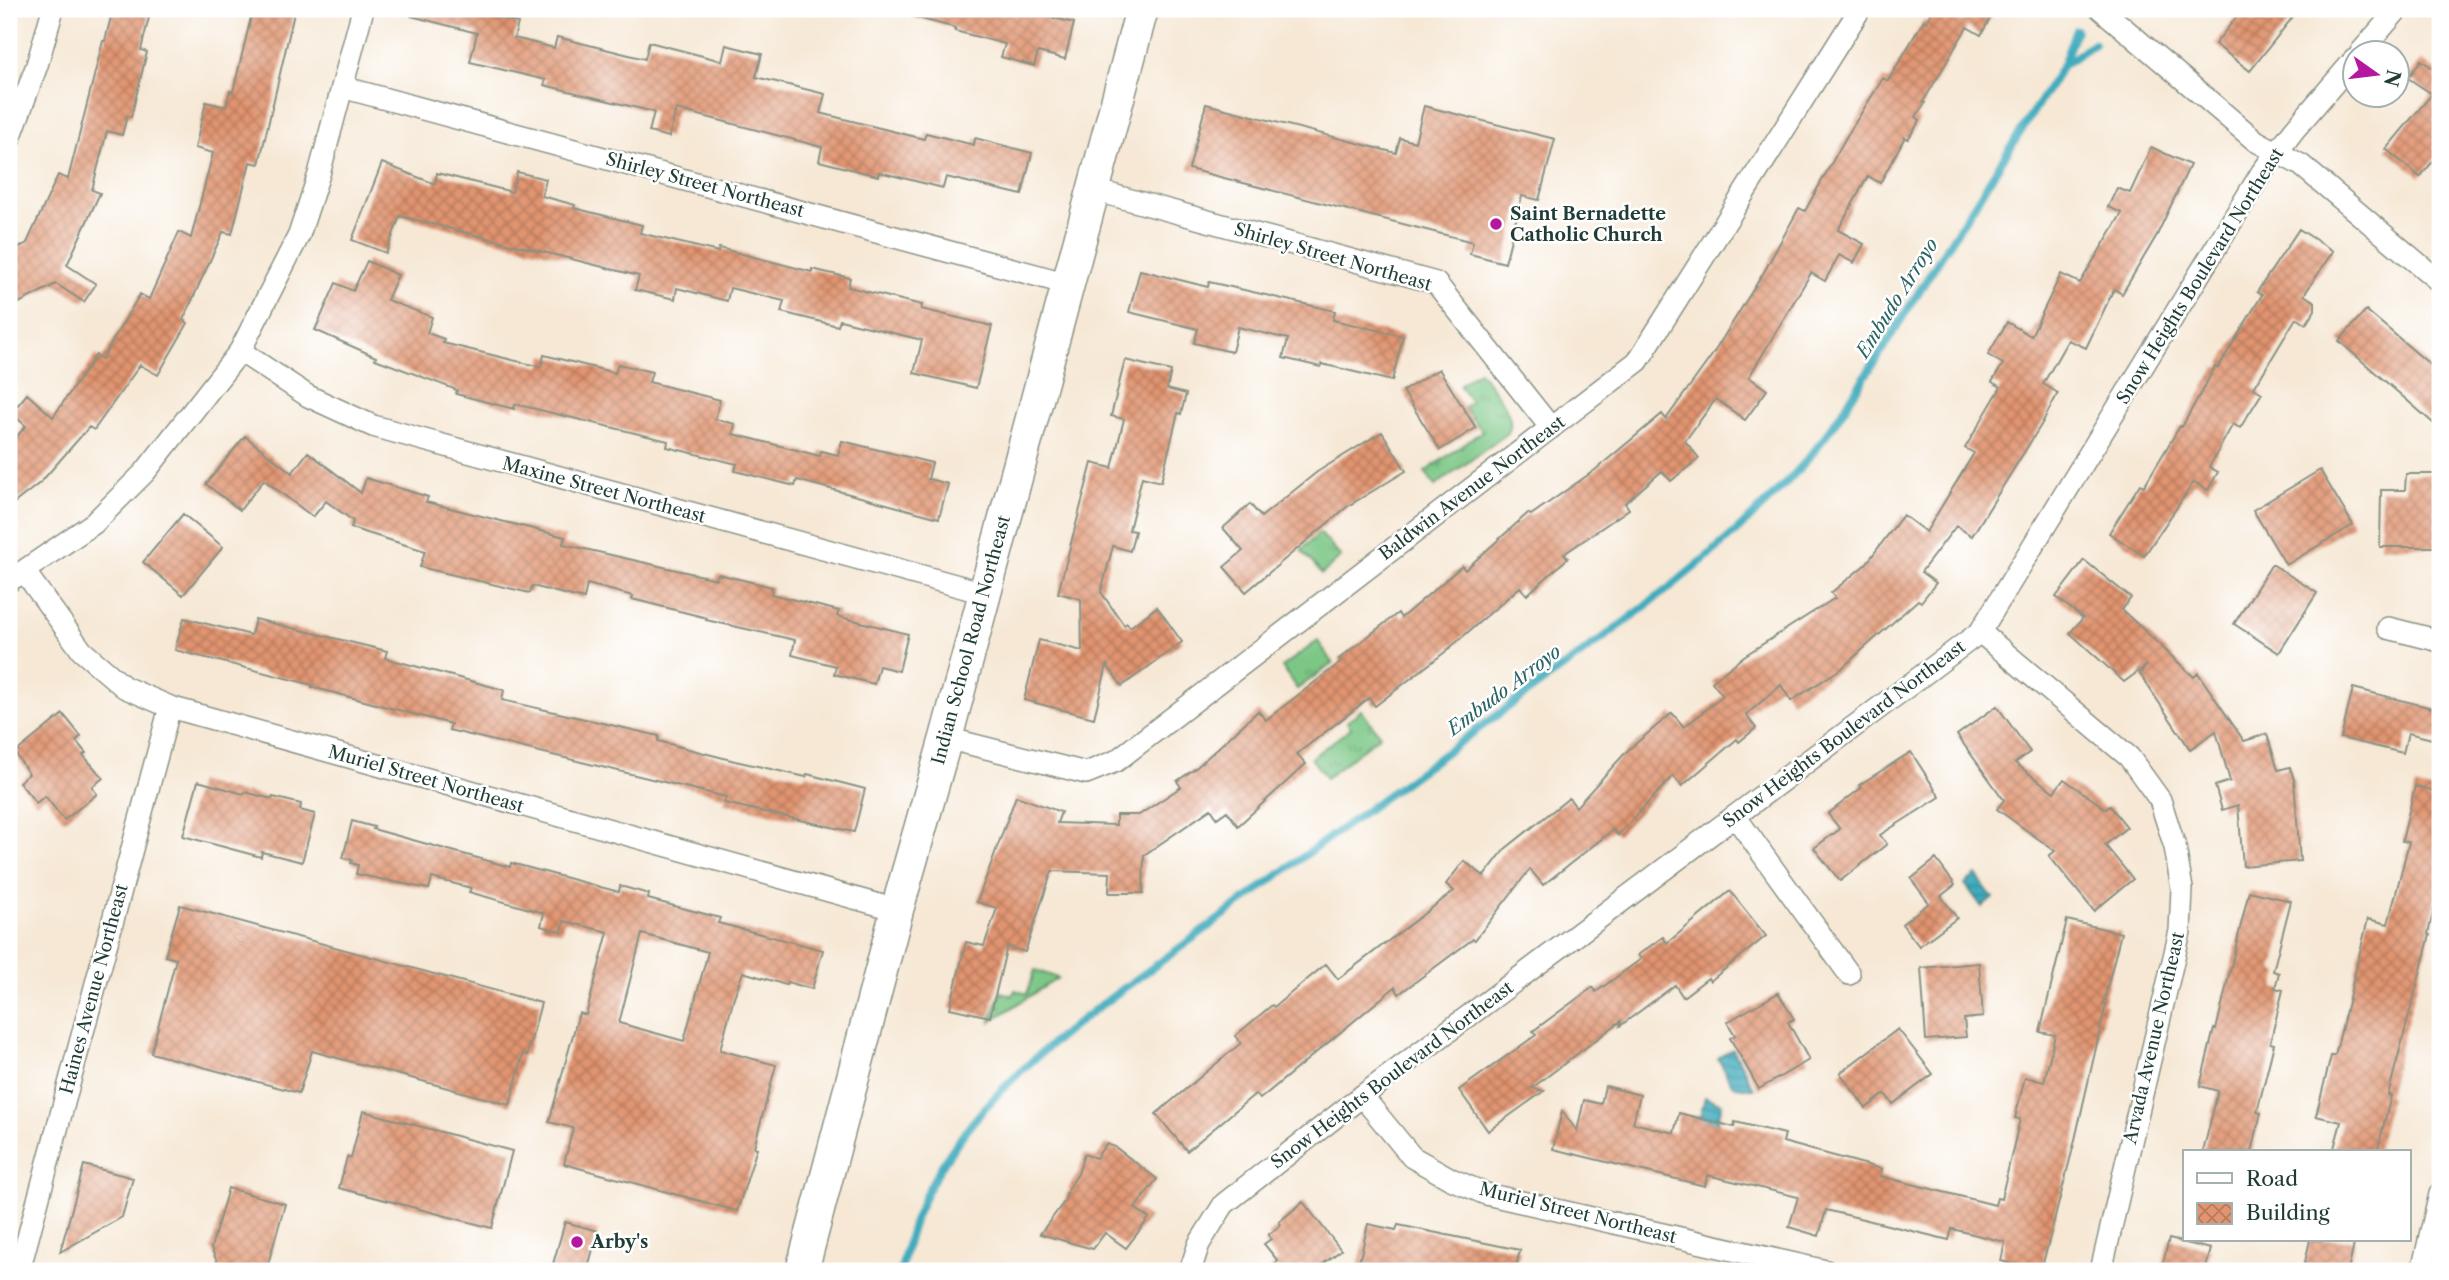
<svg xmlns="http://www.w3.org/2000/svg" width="2449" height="1280" font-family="'Libre Caslon Text',serif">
<defs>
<pattern id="grass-tufts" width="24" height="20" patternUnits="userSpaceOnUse" patternTransform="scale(1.75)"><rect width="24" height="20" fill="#7bc786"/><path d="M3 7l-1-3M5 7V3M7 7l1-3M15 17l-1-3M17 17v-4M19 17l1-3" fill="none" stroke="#64a36e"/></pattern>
<pattern id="water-rules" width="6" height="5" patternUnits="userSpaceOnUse" patternTransform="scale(1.75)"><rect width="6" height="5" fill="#3facbe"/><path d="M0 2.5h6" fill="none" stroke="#348d9b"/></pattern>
<pattern id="building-cross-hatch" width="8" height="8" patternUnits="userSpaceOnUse" patternTransform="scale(1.75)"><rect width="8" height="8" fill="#e19470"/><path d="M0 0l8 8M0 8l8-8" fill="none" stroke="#b67a5d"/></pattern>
</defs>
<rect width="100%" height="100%" fill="#fff"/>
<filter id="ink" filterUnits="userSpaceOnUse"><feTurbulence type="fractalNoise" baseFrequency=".0143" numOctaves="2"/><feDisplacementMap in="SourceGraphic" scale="14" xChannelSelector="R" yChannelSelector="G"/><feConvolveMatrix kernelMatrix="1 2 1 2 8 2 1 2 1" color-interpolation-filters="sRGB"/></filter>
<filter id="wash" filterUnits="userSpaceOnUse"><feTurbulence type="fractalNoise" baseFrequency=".00686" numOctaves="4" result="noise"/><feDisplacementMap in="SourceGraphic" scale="28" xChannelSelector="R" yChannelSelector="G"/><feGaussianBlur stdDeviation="1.57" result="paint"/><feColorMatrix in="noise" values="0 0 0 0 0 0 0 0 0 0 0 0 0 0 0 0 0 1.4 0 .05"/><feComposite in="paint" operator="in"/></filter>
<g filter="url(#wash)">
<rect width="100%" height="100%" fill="#f6e8d5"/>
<path fill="url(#grass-tufts)" stroke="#4d825d" stroke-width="2" d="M1479,371c11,15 40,44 29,62l-73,53 -10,-14 57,-41 -18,-24 7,-5 -12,-17z
M1320,533l21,24 -19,17 -21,-24z
M1318,641l15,22 -36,26 -15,-22z
M1361,710l19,25 -54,43 -15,-20 40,-30 -4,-6z
M1035,970l23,8 -67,43 10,-29 11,4 3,-6 12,4z"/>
<path fill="url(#water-rules)" stroke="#2f7479" stroke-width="2" d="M1976,875l17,23 -11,9 -17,-23z
M1733,1049l21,40 -22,-4 -14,-27z
M1705,1097l17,7 -8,30 -21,-8 2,-10 5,1z"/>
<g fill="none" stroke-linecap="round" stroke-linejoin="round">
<path stroke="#3facbe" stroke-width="8" d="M2063,65l31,-21
M901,1271c4,-19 8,-39 16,-57 53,-130 187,-209 294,-289 100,-75 200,-147 300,-220 100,-73 204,-144 288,-236 22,-24 40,-52 58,-80l206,-324 13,-35"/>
</g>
<g id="blocks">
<path fill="url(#building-cross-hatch)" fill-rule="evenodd" d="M113,9h38l-10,41 6,2 -16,65 -4,-1 -5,19 -15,-4 -15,59 8,3 -33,72 29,19 -12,18 -28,-18 -47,24v-55l18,-10 31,-68 10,4 35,-138h2z
M253,9h42l-36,155 -9,-2 -18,72 -9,-2 -40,88 5,3 -30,52 -18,-10 -46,65 -5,-3 -48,55 -32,25v-62l17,-19 -15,-13 16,-19 26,23 43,-62 6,4 38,-65 9,5 30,-67 12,6 22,-85 -18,-5 11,-46 20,5 4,-16 3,1z
M412,9h50l56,14 -4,15 40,10 3,-11 88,22 4,-17 73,19 4,-16 36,9 -6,23 69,17 -5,19 104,26 2,-6 48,12 1,-7 57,15 -10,42 -76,-18 -3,11 -64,-16 -1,4 -59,-15 3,-14 -146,-38 -7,28 -20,-5 5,-20 -110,-27 2,-5 -76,-18 7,-29 -66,-17z
M911,9h107l56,14 -9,36 -27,-7 -4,14 -33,-9 4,-13 -50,-13 1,-3 -46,-12z
M1933,9h62l-14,26 -14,-8 -44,75 2,1 -9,14 4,3 -12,19 -3,-2 -25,46 -12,-7 -30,54 26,14 -10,19 -15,-8 -14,26 -14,-8 -62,104 18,13 -22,30 -29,-21 -31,42 14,17 -28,23 -9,-10 -37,32 4,6 -65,45 4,4 -41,37 -7,-8 -75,65 -70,54 -6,-8 -72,56 9,10 -68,62 -11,-15 -10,7 -6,-9 -67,46 -1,38h-34l1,-20 -58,-2 -27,81 -18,-6 -17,71 -40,-9 16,-66 18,4 13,-38 -20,-6 39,-106 45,16 -4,11 59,2v-10h23l42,-28 -4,-6 19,-13 62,-57 8,9 75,-58 -2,-3 59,-46 3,5 61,-52 3,4 63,-57 3,2 64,-45 67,-56 4,5 47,-65 51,-82 35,-64 6,3 40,-72 38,-61 5,3 36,-61 3,2z
M2243,9h56l-49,62 -35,-27z
M2421,60l19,13v80l-20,24 -34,-28 46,-55 -24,-16z
M1206,104l190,49 4,-15 15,4 9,-36 131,33 -16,61 -17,-4 -17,67 -35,-9 3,-12 -284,-73z
M2151,147l39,18 -33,70 -35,59 -8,-5 -28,59 -18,-8 -25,44 15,9 -17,32 -69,111 -16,-10 -35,46 15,11 -15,19 -3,-2 -76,68 -51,33 -10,-16 -35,30 10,13 -17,14 -2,-3 -55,47 -9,-10 -55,59 -5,-5 -70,55 -13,-16 -55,71 -2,-1 -74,55 -4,-7 -135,112 -5,-5 -68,57 -31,-37 85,-71 -6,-7 37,-31 2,2 52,-43 12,15 116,-88 -8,-7 18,-23 20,15 21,-27 64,-51 7,9 51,-56 45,-38 12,14 39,-31 -11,-14 32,-26 91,-58 -4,-5 35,-29 37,-49 23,17 48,-79 -9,-5 36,-61 -9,-5 11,-18 -15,-9 19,-33 24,14 30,-62 19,9 42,-70 -14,-6 9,-19 13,5z
M382,163l53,21 2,-11 75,19 5,-20 29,7 -4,17 33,9 -1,3 68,17 -2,8 78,19 1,-4 93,24v-3l38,9 -2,9 74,18 -1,4 71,17 -16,62 -62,-15 8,-33 -82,-20 -2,6 -57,-14 3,-11 -54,-13 -3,13 -50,-13 -2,11 -40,-9 4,-14 -239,-60 -14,37 -34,-13z
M2299,229l34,22 -29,44 11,7v8l-9,14 -10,-6 -42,70 8,5 -22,35 -7,-4 -24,43 9,5 -10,18 -14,-8 -50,74 -35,-23 31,-49 4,2 36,-60 2,1 33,-60 3,1 44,-73 -5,-3z
M367,261l31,14 -11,25 45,17 -5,16 17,6 -1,4 98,24 3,-12 71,18 3,-9 34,8 -3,10 71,18 -5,19 20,5 -2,10 87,22 1,-5 17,4 4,-14 90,22 -4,16 20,5 -9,34 -142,-38 -2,6 -60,-15 2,-7 -70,-17 1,-6 -153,-37 -1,5 -58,-15 1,-4 -82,-31 1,-2 -61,-27 21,-47 17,8z
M1140,270l68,17 1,-5 126,29 -2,9 70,16 -11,45 -70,-17 -1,3 -38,-9 5,-19 -50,-12 -6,25 -38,-9 4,-14 -69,-17z
M2366,310l74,63v56l-101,-88z
M1125,360l46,11 -4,18 19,5 -5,20 -3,-1 -17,69 -19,-5 -13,53 6,1 -5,20 -17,-5 -12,46 23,33 3,-2 3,4 27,-20 25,35 -60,44 -15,-21 -13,53 -70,-18 15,-60 43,11 -1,-52 -23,-6 34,-130 20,5 12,-49 -13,-3z
M1439,369l37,59 -36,22 -37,-59z
M1382,432l24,39 -58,35 -102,86 -22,-25 19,-16 -20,-23 27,-24 11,13 56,-45z
M245,436l47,37 16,-21 53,41 5,-15 62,19 -2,5 139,35 -2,7 153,35 2,-5 54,13 -1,7 68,17 -2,5 71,18 -9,37 -20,-5 -5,18 -40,-10 2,-8 -44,-11 3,-15 -89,-20 1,-2 -75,-19 1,-3 -46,-12 -3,15 -52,-13 -2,7 -110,-26 5,-16 -74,-23 2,-7 -27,-20 -13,16 -49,-37 -24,30 -34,-26z
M2320,470l33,55 -67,40 -33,-55z
M2406,474h34v73h-60l1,-57h24z
M183,514l40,33 -40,48 -40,-33z
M2084,560l47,38 -9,12 72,67 4,-4 46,68 23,-7 11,36 12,-3 4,13 6,81 -57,5 -5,-61 -16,5 -7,-24 15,-5 -14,-50 -26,18 -50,-75 7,-9 -23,17 -54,-49 13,-15 -27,-21z
M2272,564l45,29 -38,60 -45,-29z
M184,618l67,17 4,-16 132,32 -2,7 119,32 -2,10 157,36 -1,5 77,20 71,16 1,-3 58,15 -11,43 -130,-29 2,-6 -277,-67 2,-6 -139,-37 1,-2 -138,-35z
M2353,688l87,22v31l-32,-8 -5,20 -62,-15z
M1997,706l33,46 -15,11 39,29 10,-13 42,30 4,-3 17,21 -22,18 28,34 -39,32 -45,-55 6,-5 -58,-42 7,-9 -47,-65z
M63,714l18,22 -5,5 10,12 -3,2 20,23 -11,9 5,7 -33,26 -19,-24 -9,7 -17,-21 10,-8 -14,-21z
M1911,752l29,45 -60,38 7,9 -47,37 -26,-33 26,-19 -12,-15 33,-26 -2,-3z
M198,781l46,13 1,-2 27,7 1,-2 28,7 -1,6 15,4 -13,48 -40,-10 -1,5 -78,-21z
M2415,786l25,6v91l-12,51 2,1 -42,160 3,1 -14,56h-44l8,-30 -25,-6 15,-60h4l33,-137 20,5 21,-82 -7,-1z
M352,821l22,6 -1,2 137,38 1,-4 108,29 1,-6 29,8 -1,5 72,19 -2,5 105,27 -11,39 -25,-7 -1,3 -43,-13 -9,25 -14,53 56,15 -22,82 3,1 -20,63 -173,-47 9,-36 -24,-6 30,-109 7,2 22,-83 -44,-11 -2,11 -21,-6 3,-13 -75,-21 2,-4 -39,-10 -3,11 -73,-15 2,-9 -7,-2 1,-3 -9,-2zM642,934l66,18 -24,89 -65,-18z
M1936,859l19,26 -14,11 16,22 -38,28 -17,-22 27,-21 -18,-24z
M1730,891l36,45 -56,45 -2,-3 -25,19 -8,-12 -55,41 1,-5 -89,67 12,3 -56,40 -29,-41 77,-55 -3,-4 60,-44 3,5 45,-33 -3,-4 25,-18 4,6z
M2249,891l42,10 -18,70 6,2 -4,15 8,2 -13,53 4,1 -17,68 4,1 -9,39h-49l15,-61 -18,-5 14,-57 2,1z
M180,905l361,98 -14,52 -4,-1 -13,51 -198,-54 -13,42 -148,-40 25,-94 -11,-3z
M2067,920l54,13 -18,71h3l-32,140 -33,127 -40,-10 4,-19 -53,-13 -3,11 -123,-30 -7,26 -30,-9 9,-30 -91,-22 -2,11 -152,-37 9,-38 15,20 7,-31 17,4 4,-18 35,9 -7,28 41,10 5,-20 55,14 1,-5 50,12 -2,8 99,27 -2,7 115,29 2,-7 4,1 19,-80 -5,-1 10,-41 19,5 11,-47 -15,-3z
M1979,963l4,54 -19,2 2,18 -40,3 -5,-72z
M1778,993l16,26 -6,3 21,38 -50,29 -29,-51 5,-3 -8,-13z
M1898,1029l35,45 -40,30 -8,-10 -19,14 -26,-35z
M363,1111l149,40 -20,77 -153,-40 8,-31 4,1z
M1106,1144l9,3 42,32 -22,29 14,10 -23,30 -21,-15 -12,16 -53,-15 24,-32 5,-15 9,-13 6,-20 12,4z
M84,1165l49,13 -11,39 -62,35z
M228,1188l57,16 -19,67h-45l-10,-23z
M1303,1202l38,48 -27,21h-46l10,-10 -14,-17 7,-5 -3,-4 13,-10 -2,-3z
M565,1222l33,9 -11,40h-36z
M1368,1224l28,6 2,-5 122,25 -5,21h-158z
M2169,1239l42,10 -6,22h-44z
M2310,1240h45l-7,31h-45z"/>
</g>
</g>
<g filter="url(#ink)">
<use href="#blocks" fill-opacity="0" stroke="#8a9284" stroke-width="2"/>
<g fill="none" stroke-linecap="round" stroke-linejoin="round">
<g stroke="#8a9284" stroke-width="24">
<path id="street" d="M2101,9l155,132 45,24 139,117
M2361,52l37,-43
M342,87l726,197
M9,141l28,-76 16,-56
M1094,190l342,93 115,145
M240,351l68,45 65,30 611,167
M24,571l58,80 42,36 46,20 727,203
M9,581l85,-58 51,-51 95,-121 59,-116 20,-61 44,-165
M2388,628l52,13
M1980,632l149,125 31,43 15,47 7,42 -2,42 -79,340
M946,738l140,35 30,-12 522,-400 222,-352
M1735,816l114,158
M1362,1096l50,61 39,22 35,15 340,77
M19,1271l151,-564
M1190,1271l9,-27 25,-40 138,-108 618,-464 282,-460 32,-42 60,-70
M2422,1271l18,-77"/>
</g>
<g stroke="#8a9284" stroke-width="35">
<path id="secondary" d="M802,1271l95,-361 49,-172 196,-729"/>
</g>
<use href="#street" stroke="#fff" stroke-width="21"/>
<use href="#secondary" stroke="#fff" stroke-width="32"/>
</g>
</g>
<g fill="#b5179e" stroke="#fff" stroke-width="2.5">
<circle cx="1496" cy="224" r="7"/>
<circle cx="577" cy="1242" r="7"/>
</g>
<g text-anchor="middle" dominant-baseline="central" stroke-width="5" stroke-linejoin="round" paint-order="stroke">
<g font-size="18" fill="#1f3d34" stroke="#fff">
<text transform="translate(705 185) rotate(15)">Shirley Street Northeast</text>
<text transform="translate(1333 257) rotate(16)">Shirley Street Northeast</text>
<text transform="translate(2200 276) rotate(-58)">Snow Heights Boulevard Northeast</text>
<text transform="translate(1472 488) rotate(-37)">Baldwin Avenue Northeast</text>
<text transform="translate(604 490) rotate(15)">Maxine Street Northeast</text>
<text transform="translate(971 640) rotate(-75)">Indian School Road Northeast</text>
<text transform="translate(1844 734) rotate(-37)">Snow Heights Boulevard Northeast</text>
<text transform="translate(426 779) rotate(16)">Muriel Street Northeast</text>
<text transform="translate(94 989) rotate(-75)">Haines Avenue Northeast</text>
<text transform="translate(2154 1038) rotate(-77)">Arvada Avenue Northeast</text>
<text transform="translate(1392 1075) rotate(-37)">Snow Heights Boulevard Northeast</text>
<text transform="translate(1578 1213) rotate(14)">Muriel Street Northeast</text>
</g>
<g font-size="18" font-weight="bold" fill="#1f3d34" stroke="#fff" text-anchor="start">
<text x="1510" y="214">Saint Bernadette<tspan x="1510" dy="21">Catholic Church</tspan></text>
<text x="591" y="1242">Arby's</text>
</g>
<g font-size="19" font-style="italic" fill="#2a6464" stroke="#fff">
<text transform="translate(1897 298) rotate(-58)">Embudo Arroyo</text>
<text transform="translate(1504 690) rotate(-37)">Embudo Arroyo</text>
</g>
</g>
<rect width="2449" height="1280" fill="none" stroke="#fff" stroke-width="35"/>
<rect x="2183" y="1150" width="228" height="91" fill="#ffffff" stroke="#a5b1ae" stroke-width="2"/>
<rect x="2197" y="1173" width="35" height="10" fill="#ffffff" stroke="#a5b1ae" stroke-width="2"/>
<text x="2246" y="1186" font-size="21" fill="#1f3d34">Road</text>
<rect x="2197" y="1203" width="35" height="21" fill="url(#building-cross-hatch)" stroke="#a5b1ae" stroke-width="2"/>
<text x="2246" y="1220" font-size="21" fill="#1f3d34">Building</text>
<g transform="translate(2376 74) rotate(104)"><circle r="33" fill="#ffffff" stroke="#a5b1ae" stroke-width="2"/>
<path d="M0-5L12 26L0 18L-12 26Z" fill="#b5179e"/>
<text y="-10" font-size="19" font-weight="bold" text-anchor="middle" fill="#1f3d34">N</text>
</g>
</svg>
